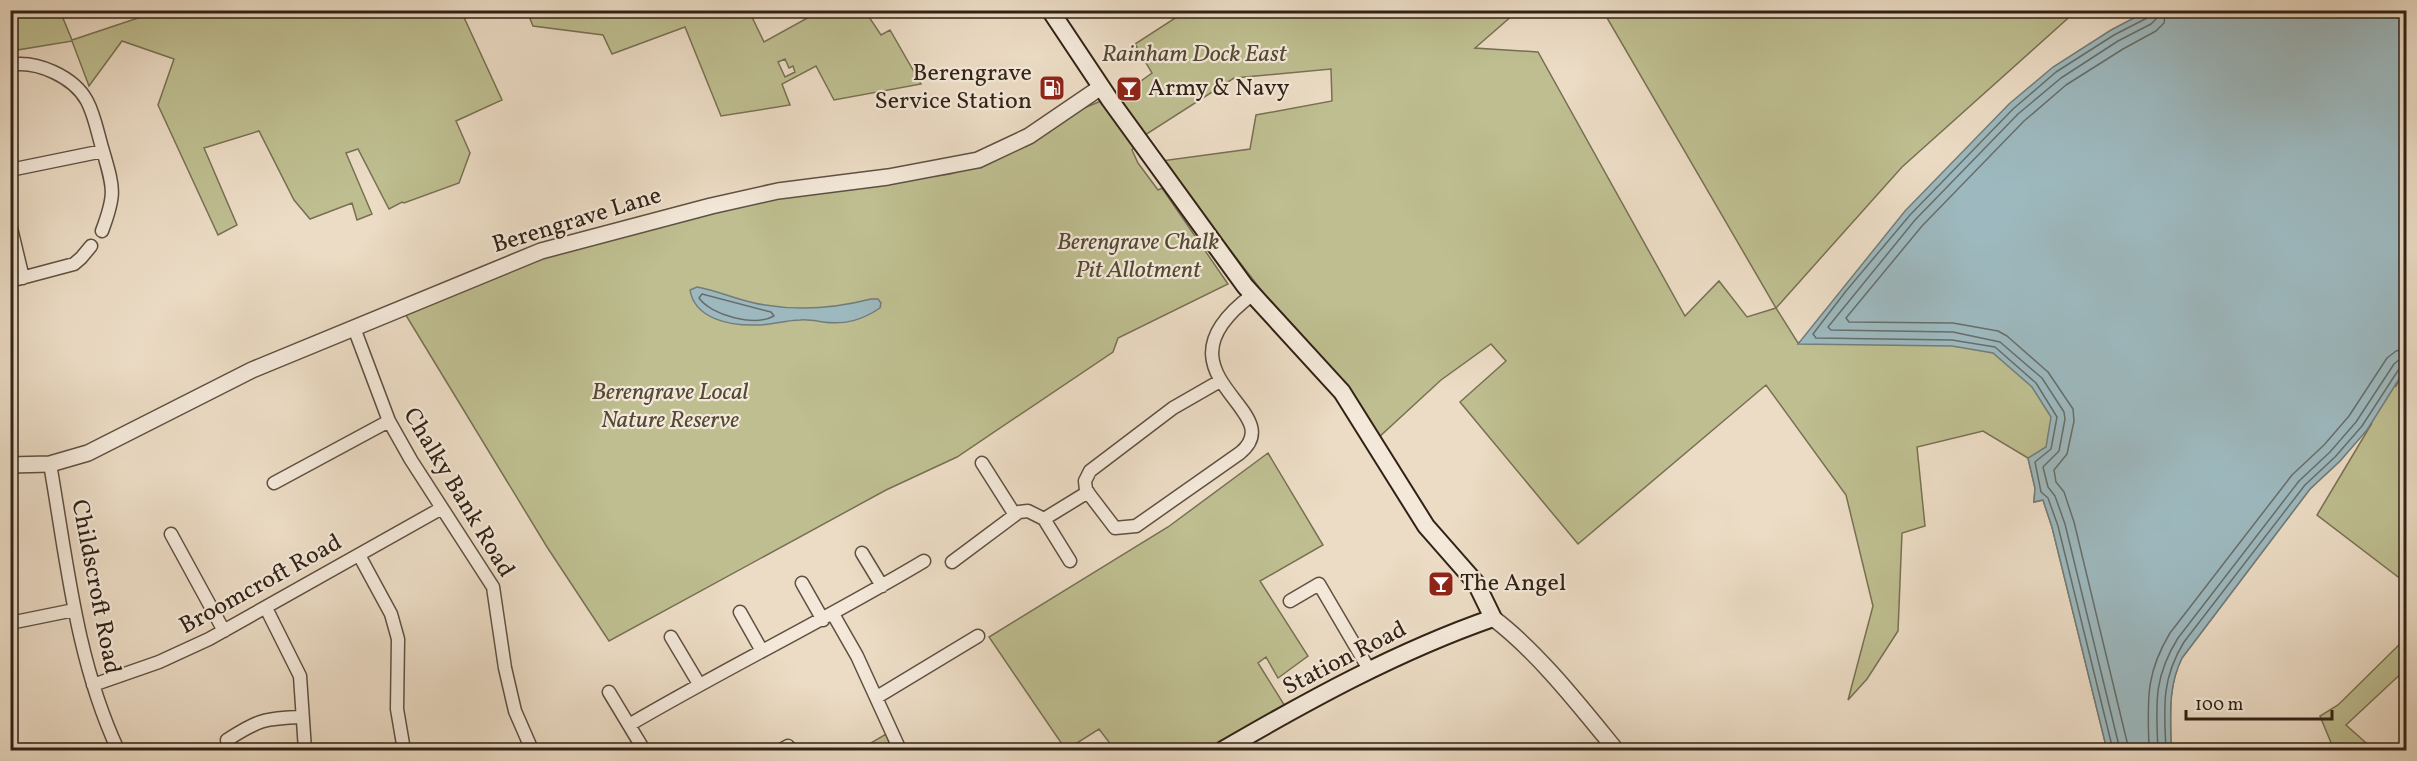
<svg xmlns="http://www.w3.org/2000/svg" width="2417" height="761" font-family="Vollkorn,serif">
<rect width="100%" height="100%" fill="#ecdcc5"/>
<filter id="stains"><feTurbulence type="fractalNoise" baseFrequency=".00333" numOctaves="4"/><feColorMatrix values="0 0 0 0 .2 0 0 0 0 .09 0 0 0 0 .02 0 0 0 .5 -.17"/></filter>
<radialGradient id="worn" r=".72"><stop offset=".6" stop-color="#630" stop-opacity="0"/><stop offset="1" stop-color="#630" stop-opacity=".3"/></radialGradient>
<path fill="#bebe90" stroke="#787053" stroke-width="1.5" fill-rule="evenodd" d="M11,10l49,1 12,29 87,-29h302l41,89 -46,21 14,32 -11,30 -55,20 -2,-1 -13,7 -31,-60 -12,4 26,61 -15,6 -5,-17 -42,16 -16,-19 -35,-69 -55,17 33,77 -19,10 -60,-130 16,-46 -52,-18 -33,45 -17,-45 -61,10z
M527,11h222l15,31 56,-31h45l16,24 9,-5 31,54 -87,16 -18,-34 -34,18 8,21 -69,11 -36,-89 -73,27 -9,-19 -70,-9zM785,59l4,9 4,-2 2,6 -10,5 -7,-15z
M1186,11h352l-25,4 -38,33 63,4 147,264 34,-35 28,36 29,-9 -173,-297h473l-174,156 -126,141 22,35 608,-332v357l-11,19 11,-16v212l-89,-68 55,-92 -32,38 -30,28 -128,169c-15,30 -11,60 -11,92h-64l-55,-223 -9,-27 -9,2 1,-14 -7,-30 -45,-27 -66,16 8,79 -23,7 -4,98 -31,48 -19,21 25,-94 -27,-111 -80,-110 -188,159 -118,-142 46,-41 -15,-17 -50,36 -63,58 -25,-45 -88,-98 -104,-134 89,-12 6,-34 76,-14 -1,-32 -97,9 -92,59 -26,-38 36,-26 -17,-29z
M1101,101l34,46 -3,3 6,13 20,27 4,-2 66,96 -110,54 -5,14 -156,105 -71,33 -277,151 -62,-94 -143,-235 135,-56 199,-53 212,-29 49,-17 42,-20 26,-22z
M1268,453l55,92 -63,36 48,75 -30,22 -12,-21 -8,6 30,48 -68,39h-105l-16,-21 -33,21 -77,-113 179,-110z
M2406,638v31l-60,56 28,25h-40l-14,-34 18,-11z
M886,734l6,16h-33z"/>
<path fill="#9db9bf" stroke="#727d7b" stroke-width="1.5" d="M2149,10l257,1v357l-39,62 -27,31 -30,28 -128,169c-15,30 -11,60 -11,92h-64l-55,-223 -9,-27 -9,2 1,-14 -7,-30 18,-11 5,-30 -19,-30 -39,-34 -41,-7 -154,-2 107,-133 104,-107 44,-37 58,-37z
M697,287c23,4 44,15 68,18 36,6 71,3 106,-6h7l3,4 -1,5c-18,12 -34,17 -57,14 -7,-1 -16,-3 -23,-2 -14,0 -28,5 -42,5 -26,1 -63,-5 -68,-35z"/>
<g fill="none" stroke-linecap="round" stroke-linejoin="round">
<path stroke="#676e6a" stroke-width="1.5" d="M702,294l69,18 3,4c-20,11 -63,-1 -75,-18z
M2113,750l-55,-224 -10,-28 -7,-6 -6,-30 16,-13 6,-32 -21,-34 -41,-36 -43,-7 -136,-2 -3,-4 33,-43 64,-76 103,-106 43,-37 58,-37 33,-17 3,-8
M2120,750l-55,-226 -10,-28 -7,-9 -5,-20 16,-16 6,-32 -1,-7 -22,-34 -42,-36 -47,-10 -122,-2 -3,-3 87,-107 103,-106 43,-36 57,-37 33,-17 5,-5 1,-9
M2129,750l-55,-228 -10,-30 -8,-10 -2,-12 13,-16 7,-33 -1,-12 -25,-37 -41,-36 -9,-5 -45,-8 -104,-1 -3,-4 76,-92 102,-105 42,-36 57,-36 33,-18 8,-8 2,-13
M2149,750c-1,-47 -5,-74 21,-117l122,-158 32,-30 25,-29 38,-58 9,-7 10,-2
M2158,750c-2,-45 -5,-72 20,-112l121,-157 31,-29 26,-30 38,-58 6,-5 6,-1
M2166,750c-2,-42 -5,-71 18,-108l121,-157 30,-28 27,-31 37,-57 7,-3"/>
<g stroke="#605042" stroke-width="15">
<path id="minor" d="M10,65c27,-5 64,12 77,36 8,15 11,34 16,50
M10,170l93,-19c11,38 13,43 -1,80
M10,224l13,54
M10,281l64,-17 7,-6 10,-12
M354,328l35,93 22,39 82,127 12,81 10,43 17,39
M1220,381l-47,27 -83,63 -5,10 1,9 29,38 21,-2 104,-73c53,-43 -95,-78 12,-158
M982,463l33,52
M50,464c17,97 26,196 68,286
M274,483l115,-62
M1044,519l26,42
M171,534l53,97
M862,553l20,33
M359,555l32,59 7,25 -1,70 7,41
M952,562l67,-50 9,-1 16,8 44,-27
M802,583l21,37
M1290,601l29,-17 51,87
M266,608l34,68 5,74
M740,612l22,39
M833,614l24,42 43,94
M10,623l64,-13
M671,637l28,47
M93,685l66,-23 50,-23 233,-131
M609,692l35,58
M877,697l101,-61
M629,725c97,-57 198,-106 295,-164
M227,740c31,-20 38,-22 75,-23
M781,750l7,-4 3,4"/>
</g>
<g stroke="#605042" stroke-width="18">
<path id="tertiary" d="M10,465l40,-1 38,-11 164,-83 289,-119 170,-45 67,-15 110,-14 90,-17 51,-24 72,-49
M1493,618c45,34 87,88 123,132"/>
</g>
<g stroke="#312216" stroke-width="20">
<path id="secondary" d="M1050,10l60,90 135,186 97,106 84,134 50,57 17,35c-95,33 -184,82 -270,132"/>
</g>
<use href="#minor" stroke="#f3e8d9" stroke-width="12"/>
<use href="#tertiary" stroke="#f3e8d9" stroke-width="15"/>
<use href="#secondary" stroke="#f3e8d9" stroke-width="16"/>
</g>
<defs>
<g id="fuel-square" transform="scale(1.35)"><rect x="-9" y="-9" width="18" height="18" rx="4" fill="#8f2418" stroke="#f3e8d9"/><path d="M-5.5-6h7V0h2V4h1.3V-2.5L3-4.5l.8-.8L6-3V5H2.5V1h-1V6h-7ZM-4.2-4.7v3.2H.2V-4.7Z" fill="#fff"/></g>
<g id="bar-square" transform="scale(1.35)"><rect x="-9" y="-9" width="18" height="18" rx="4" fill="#8f2418" stroke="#f3e8d9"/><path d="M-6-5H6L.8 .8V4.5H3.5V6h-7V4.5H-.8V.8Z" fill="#fff"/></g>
</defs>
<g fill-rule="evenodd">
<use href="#fuel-square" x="1052" y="88"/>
<use href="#bar-square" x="1129" y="89"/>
<use href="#bar-square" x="1441" y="584"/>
</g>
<g text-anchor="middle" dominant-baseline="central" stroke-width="4.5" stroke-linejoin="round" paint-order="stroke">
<g font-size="24" font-style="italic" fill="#544934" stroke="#f3e8d9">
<text x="1194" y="55">Rainham Dock East</text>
<text x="1138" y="243">Berengrave Chalk<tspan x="1138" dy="28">Pit Allotment</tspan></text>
<text x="670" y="393">Berengrave Local<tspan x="670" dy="28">Nature Reserve</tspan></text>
</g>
<g font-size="24" fill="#312216" stroke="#f3e8d9" text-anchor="start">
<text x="1032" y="74" text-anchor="end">Berengrave<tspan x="1032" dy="28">Service Station</tspan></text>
<text x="1148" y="89">Army &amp; Navy</text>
<text x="1460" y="584">The Angel</text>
</g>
<g font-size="24" fill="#312216" stroke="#f3e8d9">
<text transform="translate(577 221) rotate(-17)">Berengrave Lane</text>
<text transform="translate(458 493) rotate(59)">Chalky Bank Road</text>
<text transform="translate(261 585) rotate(-29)">Broomcroft Road</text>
<text transform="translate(95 587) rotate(79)">Childscroft Road</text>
<text transform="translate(1345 659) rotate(-27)">Station Road</text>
</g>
</g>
<rect width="2417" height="761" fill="none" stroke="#ecdcc5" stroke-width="36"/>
<rect x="12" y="12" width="2393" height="737" fill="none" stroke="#312216" stroke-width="3"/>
<rect x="18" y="18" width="2381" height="725" fill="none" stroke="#312216" stroke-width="1.5"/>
<path d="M2186 710v9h146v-9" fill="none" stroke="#312216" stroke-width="3"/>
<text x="2195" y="710" font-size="18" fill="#312216" stroke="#f3e8d9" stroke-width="4.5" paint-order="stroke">100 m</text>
<rect width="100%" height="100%" filter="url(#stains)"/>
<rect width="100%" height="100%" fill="url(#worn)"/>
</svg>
